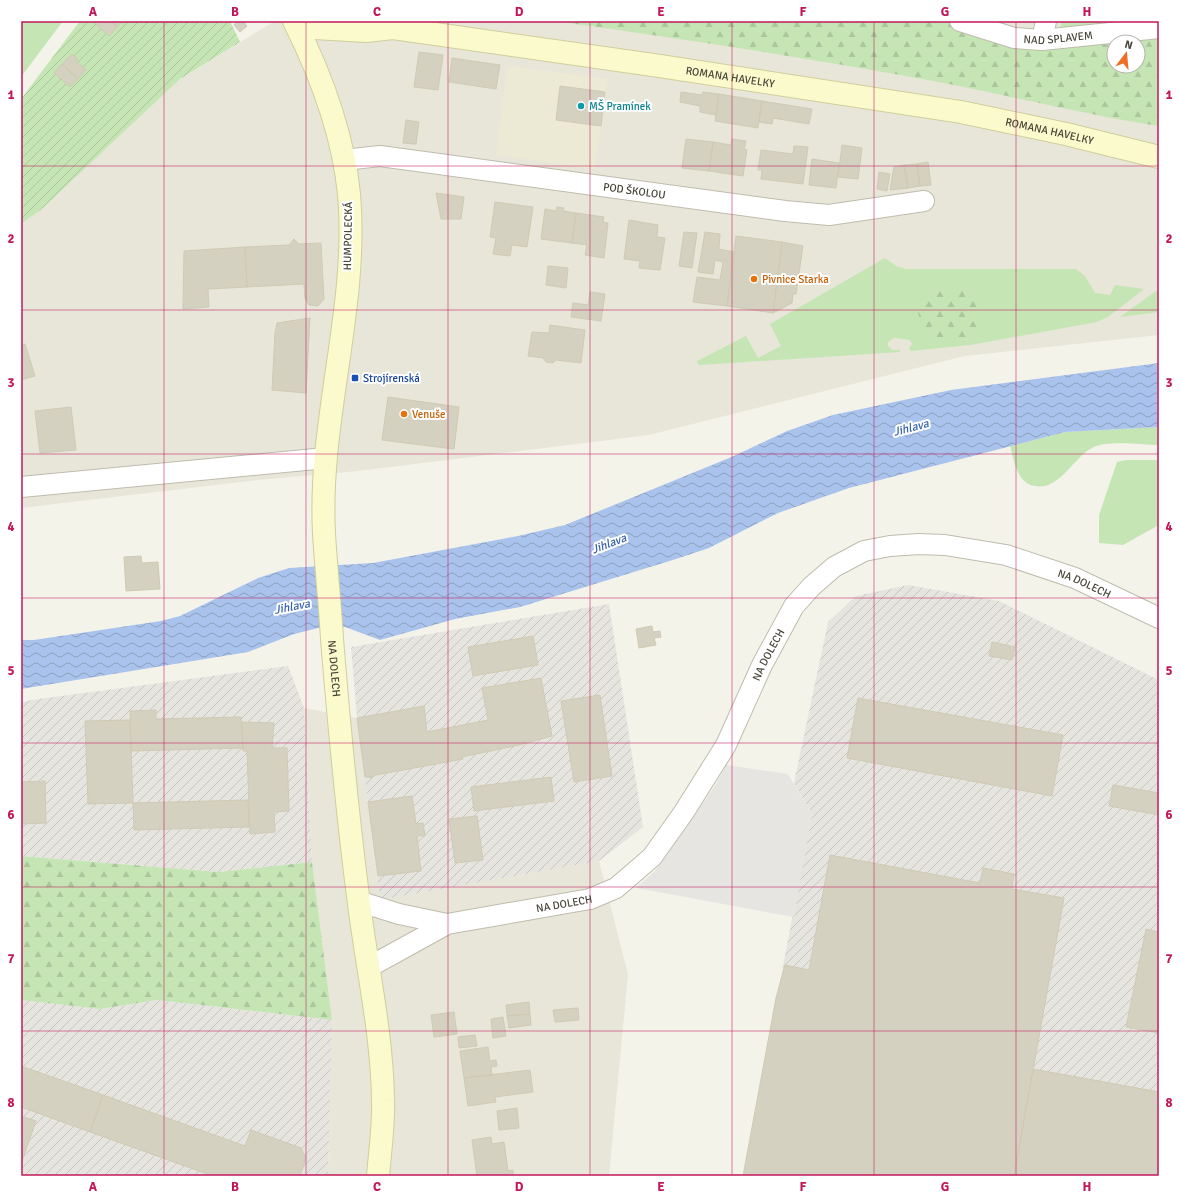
<svg xmlns="http://www.w3.org/2000/svg" width="1180" height="1197" font-family="Signika,sans-serif">
<defs>
<pattern id="industrial-furrows" width="10" height="10" patternUnits="userSpaceOnUse"><rect width="10" height="10" fill="#e6e4de"/><path d="M-1 1l2-2M0 10L10 0M9 11l2-2" fill="none" stroke="#c7c5bf"/></pattern>
<pattern id="forest-firs" width="22" height="20" patternUnits="userSpaceOnUse"><rect width="22" height="20" fill="#c5e5b5"/><path d="M5 1l3.5 6h-7zM16 11l3.5 6h-7z" fill="#abc69c"/></pattern>
<pattern id="garden-furrows" width="10" height="10" patternUnits="userSpaceOnUse"><rect width="10" height="10" fill="#c5e5b5"/><path d="M-1 1l2-2M0 10L10 0M9 11l2-2" fill="none" stroke="#abc69c"/></pattern>
<pattern id="water-waves" width="16" height="10" patternUnits="userSpaceOnUse"><rect width="16" height="10" fill="#aac3ec"/><path d="M0 5q4-4 8 0t8 0" fill="none" stroke="#8ca0c0"/></pattern>
</defs>
<rect width="100%" height="100%" fill="#f4f3ea"/>
<path fill="#e7e6d8" fill-rule="evenodd" d="M275,21h884v314l-194,21 -316,79 -291,36 -99,9 -238,28v-284l22,-16 137,-129zM1114,42h24v24h-24z
M304,708l53,10 23,182 219,-39 29,113 -19,202h-281l4,-156 -20,-158z"/>
<path fill="url(#industrial-furrows)" d="M908,585l91,16 160,79v496h-416l69,-362 -18,-31 34,-161 28,-26z
M609,604l34,223 -44,34 -219,39 -23,-182 -6,-71z
M288,666l16,42 8,154 -93,10 -198,-16v-153l10,-3z
M21,1000l79,9 57,-9 175,20 -4,156h-307z"/>
<path fill="#ecead4" d="M508,66l100,13 -14,90 -98,-14z"/>
<path fill="#c5e5b5" fill-rule="evenodd" d="M21,21h42l-42,56z
M1062,21h96l-98,10z
M885,258l11,8 9,3h171l9,7 10,17 15,2 5,-10 29,4 -36,28 -11,5 -127,23 -60,6 -1,-3 3,-4 -2,-4 -16,-2 -6,4v4l4,4h8v2l-201,13 -2,-2v-2l49,-25 12,22 23,-12 -11,-22zM981,316l-11,23c-17,4 -37,2 -46,-13z
M1156,291h3v21l-39,5z
M1159,427v18c-17,0 -50,-5 -65,2 -21,9 -33,44 -60,39 -17,-4 -20,-25 -24,-40l55,-14z
M1126,460h33v65l-36,20 -24,-2v-28l18,-53z"/>
<path fill="url(#forest-firs)" d="M554,21h401l60,24 51,3 48,-6v24h24v-24h-23l44,-6v90c-72,-11 -143,-29 -215,-43 -129,-24 -260,-44 -390,-62z
M956,290l13,2 12,7c3,15 -3,27 -11,40 -12,3 -26,3 -37,-3 -13,-8 -24,-35 -5,-44 8,-4 20,-2 28,-2z
M21,856l198,16 93,-10 20,158 -175,-20 -57,9 -79,-9z"/>
<path fill="url(#garden-furrows)" d="M80,21h150l10,21 -60,37 -137,129 -22,16v-125z"/>
<path fill="#e6e5e1" d="M726,765l62,9 24,40 -18,103 -158,-29 19,-17 60,-85z"/>
<path fill="url(#water-waves)" d="M1159,363v64l-94,5 -216,56 -71,25 -69,35 -33,11 -156,48 -65,12 -75,21 -35,-13 -27,1 -24,6 -46,18 -227,37v-49h13l127,-19 19,-5 78,-38 31,-10 84,-5 145,-27 47,-11 169,-69 53,-25 46,-16 118,-25z"/>
<path fill="#d5d1c0" stroke="#cfcab3" d="M96,21h14l7,6 -8,9 -14,-13z
M110,21h13l-6,6z
M238,21h5l4,5 -7,6 -6,-7z
M419,52l24,3 -5,35 -24,-3z
M72,54l6,5 -2,2 10,9 -8,9 -16,-15z
M452,58l48,7 -4,24 -47,-7z
M62,64l16,15 -8,8 -16,-14z
M560,86l45,6 -4,34 -45,-6z
M681,92l21,3 1,-3 16,2 -3,21 -16,-3v-6l-20,-4z
M719,94l43,7 -4,27 -43,-7z
M762,101l50,8 -3,15 -36,-6 -1,6 -13,-2z
M406,120l13,2 -3,22 -13,-1z
M686,139l27,3 -4,29 -27,-3z
M732,139l14,2 -2,8 3,1 -4,26 -34,-5 4,-29 18,3z
M842,145l20,3 -4,31 -20,-2z
M794,146l14,1 -5,37 -42,-5 1,-9h-4l3,-20 32,4z
M812,159l27,4 -3,25 -27,-3z
M928,162l3,23 -11,1 -3,-22z
M917,164l3,22 -12,2 -4,-23z
M904,165l4,23 -18,2 4,-23z
M879,172l11,2 -3,17 -10,-2z
M436,193l28,4 -3,22h-20z
M495,202l38,5 -6,40 -15,-2 -2,11 -17,-2 3,-16 -6,-1z
M557,207l7,1 -1,3 13,2 -4,30 -31,-4 4,-30 11,2z
M576,213l28,4 -1,5 5,1 -4,35 -19,-3 2,-10 -15,-2z
M629,220l29,5 -1,12 8,1 -5,32 -21,-2 1,-7 -16,-2z
M684,232l13,1 -5,35 -13,-2z
M705,232l15,2 -1,15 15,3 -7,54 -34,-4 4,-25 23,3 3,-18 -8,-2 -2,14 -15,-2z
M736,236l46,6 -9,71 -46,-7z
M294,239l5,5 22,-1 3,56 -6,7 -9,-1 -4,-7 -1,-14 -57,3 -2,-40 44,-2z
M782,242l21,4 -7,48h-3l-1,9 -19,10z
M245,247l2,40 -39,2 1,18 -26,2 1,-58z
M548,266l20,2 -2,20 -20,-3z
M590,292l15,2 -4,27 -30,-4 2,-14 15,2z
M310,318l-4,75 -34,-3 3,-57 2,-10z
M550,325l35,5 -4,33 -25,-3 -3,3 -7,-1 -3,-4 -15,-2 4,-24 17,1z
M25,344l10,32 -14,4v-35z
M388,397l71,10 -5,42 -72,-9z
M71,407l5,43 -36,3 -5,-42z
M141,556l1,7 16,-1 2,27 -34,2 -2,-34z
M652,626l1,6 7,-1 1,6 -7,1 2,7 -17,3 -3,-19z
M533,636l5,29 -65,11 -5,-29z
M992,642l23,5 -3,13 -23,-4z
M541,678l11,58 -33,9 -57,12 1,2 -87,16 -6,3v-1h-5l-8,-59 67,-12 3,26 61,-12 -6,-32z
M600,695l12,81 -38,6 -13,-81z
M858,698l205,37 -11,61 -205,-38z
M156,710v9l85,-2 2,31 -112,3 -1,-40z
M130,720l3,83 -45,1 -3,-83z
M242,722l32,1 -2,25h15l2,63 -15,1 1,20 -25,2 -3,-83h-4z
M551,777l3,24 -80,10 -3,-24z
M45,781l1,42 -25,1v-42z
M1113,785l46,8v22l-50,-9z
M412,796l4,28 7,-1 2,13h-8l4,35 -43,5 -10,-74z
M248,800l1,27 -115,3 -1,-27z
M477,816l6,44 -28,3 -6,-44z
M830,855l150,28 3,-15 31,6 -2,15 52,9 -50,278h-271l33,-178 9,-33 24,5z
M1146,929l13,3v101l-33,-6z
M529,1002l1,12 -23,2 -1,-11z
M578,1008l1,12 -24,2 -2,-12z
M454,1012l3,22 -23,3 -3,-22z
M530,1014l1,11 -22,3 -2,-12z
M503,1017l3,19 -13,2 -2,-19z
M475,1035l2,11 -18,2 -1,-11z
M488,1047l2,14 6,-1 1,6 -6,1 1,8 -28,3 -4,-27z
M21,1066l82,29 -13,37 -69,-25z
M1033,1069l126,23v84h-145z
M530,1070l3,22 -38,5 1,5 -28,4 -4,-28z
M103,1095l142,51 6,-16 50,18 5,10 -6,18h-87l-123,-44z
M517,1108l2,20 -20,2 -2,-19z
M21,1116l15,5 -14,40h-1z
M491,1137l1,7 12,-2 4,29 5,-1v6h-36l-5,-36z"/>
<g fill="none" stroke-linecap="round" stroke-linejoin="round">
<g stroke="#bfbcad" stroke-width="22">
<g id="street">
<path id="s1" d="M960,21l54,17 28,2 117,-12"/>
<path d="M1042,40l4,-19"/>
<path id="s2" d="M344,160l36,-4 405,55 44,4 95,-14"/>
<path d="M21,487l305,-29"/>
<path d="M358,901l41,13 48,10"/>
<path id="s3" d="M369,967l78,-43 143,-25 26,-11 36,-31 32,-45 42,-67 36,-80 32,-59 18,-20 22,-19 30,-16 26,-5 29,-2 26,1 61,10 69,23 84,40"/>
</g>
</g>
<g stroke="#d1ce9c" stroke-width="24">
<g id="secondary">
<path id="s4" d="M294,21c27,54 49,112 55,173 10,113 -31,225 -25,339 2,35 6,70 8,106 7,86 15,171 26,257 8,68 24,135 25,204 1,25 -3,51 -5,76"/>
<path id="s5" d="M298,27l68,4 27,-3 260,37 308,47 105,22 93,23"/>
</g>
</g>
<use href="#street" stroke="#fff" stroke-width="20"/>
<use href="#secondary" stroke="#fbfacc" stroke-width="22"/>
</g>
<path fill="none" stroke="#c2185b" stroke-width="1" stroke-opacity="0.55" d="M164,21v1155M306,21v1155M448,21v1155M590,21v1155M732,21v1155M874,21v1155M1016,21v1155M21,166h1138M21,310h1138M21,454h1138M21,598h1138M21,743h1138M21,887h1138M21,1031h1138"/>
<circle fill="#0f9aa8" stroke="#fff" stroke-width="1.5" cx="581" cy="106" r="4"/>
<g fill="#e8710a" stroke="#fff" stroke-width="1.5">
<circle cx="754" cy="279" r="4"/>
<circle cx="404" cy="414" r="4"/>
</g>
<rect fill="#1a4fb4" stroke="#fff" stroke-width="1.5" x="351" y="374" width="8" height="8" rx="2"/>
<g text-anchor="middle" dominant-baseline="central" stroke-width="4" stroke-linejoin="round" paint-order="stroke">
<g font-size="11" fill="#474438" stroke="#fff">
<text stroke="none"><textPath href="#s1" startOffset="101">NAD SPLAVEM</textPath></text>
<text stroke="none"><textPath href="#s5" startOffset="436">ROMANA HAVELKY</textPath></text>
<text stroke="none"><textPath href="#s5" startOffset="760">ROMANA HAVELKY</textPath></text>
<text stroke="none"><textPath href="#s2" startOffset="293">POD ŠKOLOU</textPath></text>
<text transform="translate(348 236) rotate(-89)">HUMPOLECKÁ</text>
<text stroke="none"><textPath href="#s3" startOffset="916">NA DOLECH</textPath></text>
<text stroke="none"><textPath href="#s3" startOffset="544">NA DOLECH</textPath></text>
<text stroke="none"><textPath href="#s4" startOffset="659">NA DOLECH</textPath></text>
<text stroke="none"><textPath href="#s3" startOffset="208">NA DOLECH</textPath></text>
</g>
<g font-size="11" fill="#0d838f" stroke="#fff" text-anchor="start">
<text x="589" y="106">MŠ Pramínek</text>
</g>
<g font-size="11" fill="#c56008" stroke="#fff" text-anchor="start">
<text x="762" y="279">Pivnice Starka</text>
<text x="412" y="414">Venuše</text>
</g>
<g font-size="11" fill="#164399" stroke="#fff" text-anchor="start">
<text x="363" y="378">Strojírenská</text>
</g>
<g font-size="12" font-style="italic" fill="#3763ad" stroke="#fff">
<text transform="translate(911 428) rotate(-15)">Jihlava</text>
<text transform="translate(609 544) rotate(-21)">Jihlava</text>
<text transform="translate(292 607) rotate(-11)">Jihlava</text>
</g>
</g>
<rect width="1180" height="1197" fill="none" stroke="#ffffff" stroke-width="44"/>
<g transform="translate(1126 54) rotate(16)"><circle r="19" fill="#ffffff" stroke="#b5b4af"/>
<path d="M0-3L7 15L0 10L-7 15Z" fill="#ed6e27"/>
<text y="-6" font-size="11" font-weight="bold" text-anchor="middle" fill="#474438">N</text>
</g>
<rect x="22" y="22" width="1136" height="1153" fill="none" stroke="#c2185b" stroke-width="1.5"/>
<g font-size="13" text-anchor="middle" font-weight="bold" fill="#c2185b">
<text x="93" y="16">A</text>
<text x="235" y="16">B</text>
<text x="377" y="16">C</text>
<text x="519" y="16">D</text>
<text x="661" y="16">E</text>
<text x="803" y="16">F</text>
<text x="945" y="16">G</text>
<text x="1087" y="16">H</text>
<text x="11" y="99">1</text>
<text x="1169" y="99">1</text>
<text x="11" y="243">2</text>
<text x="1169" y="243">2</text>
<text x="11" y="387">3</text>
<text x="1169" y="387">3</text>
<text x="11" y="531">4</text>
<text x="1169" y="531">4</text>
<text x="11" y="675">5</text>
<text x="1169" y="675">5</text>
<text x="11" y="819">6</text>
<text x="1169" y="819">6</text>
<text x="11" y="963">7</text>
<text x="1169" y="963">7</text>
<text x="11" y="1107">8</text>
<text x="1169" y="1107">8</text>
<text x="93" y="1191">A</text>
<text x="235" y="1191">B</text>
<text x="377" y="1191">C</text>
<text x="519" y="1191">D</text>
<text x="661" y="1191">E</text>
<text x="803" y="1191">F</text>
<text x="945" y="1191">G</text>
<text x="1087" y="1191">H</text>
</g>
</svg>
